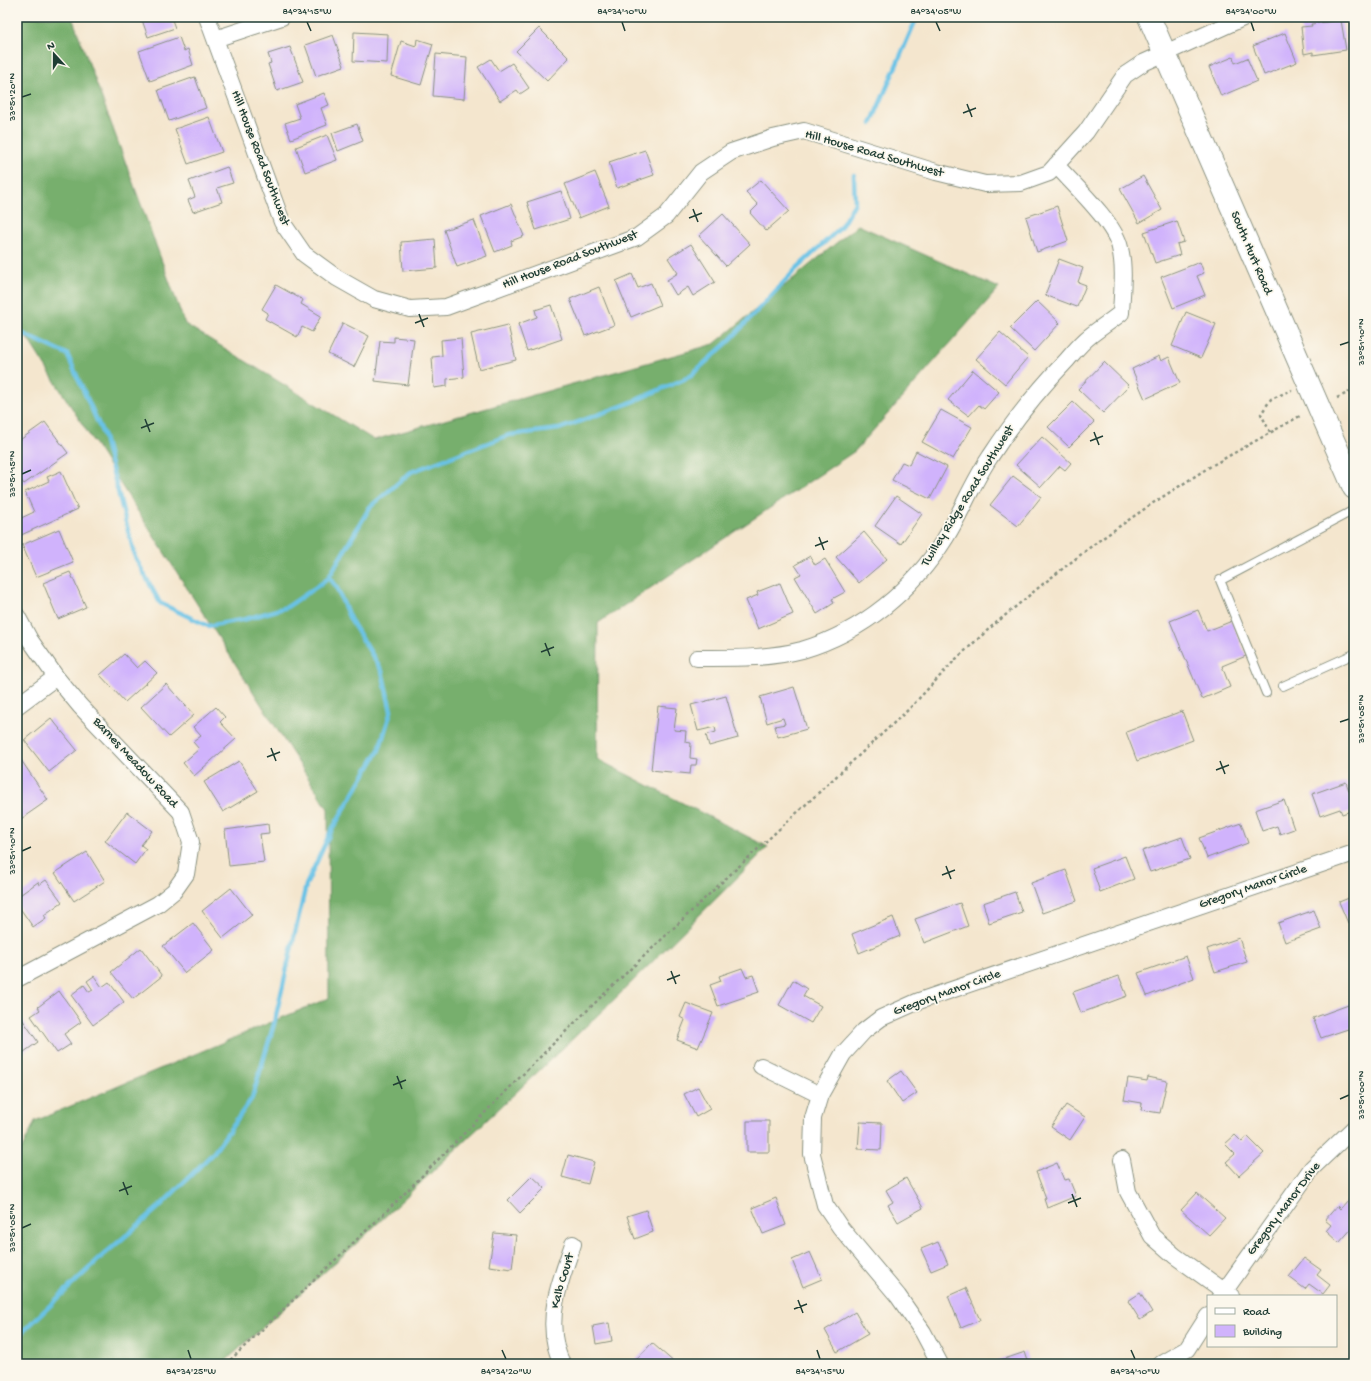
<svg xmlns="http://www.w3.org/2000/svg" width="1371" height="1381" font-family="'Gochi Hand',sans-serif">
<rect width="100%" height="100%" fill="#fbf7ec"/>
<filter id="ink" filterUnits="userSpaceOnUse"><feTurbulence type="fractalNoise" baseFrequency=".025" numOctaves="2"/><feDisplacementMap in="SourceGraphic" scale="8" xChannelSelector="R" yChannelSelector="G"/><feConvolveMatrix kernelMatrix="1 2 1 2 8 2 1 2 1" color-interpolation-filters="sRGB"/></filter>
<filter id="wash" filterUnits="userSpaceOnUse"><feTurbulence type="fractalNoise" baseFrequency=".012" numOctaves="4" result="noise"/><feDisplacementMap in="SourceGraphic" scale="16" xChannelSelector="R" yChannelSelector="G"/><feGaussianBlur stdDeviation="0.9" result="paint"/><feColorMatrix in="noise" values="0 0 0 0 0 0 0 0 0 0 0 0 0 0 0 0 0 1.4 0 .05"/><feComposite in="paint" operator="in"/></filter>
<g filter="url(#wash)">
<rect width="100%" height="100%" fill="#f4e6ce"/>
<path fill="#77af6d" stroke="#4b7650" d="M17,17h55l113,307 189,116 340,-96 144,-119 141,63 -144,163 -257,172 -1,136 171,88 -148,147 -262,248 -136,122h-205v-205l18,-38 294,-123 -1,-189 -311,-487z"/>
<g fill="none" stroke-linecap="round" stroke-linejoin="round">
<path stroke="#69c2e6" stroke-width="4.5" d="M871,124l46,-107
M17,331l50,23 36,80 32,123 25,46 48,23 38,-7 41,-12 38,-26 4,-4 41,-70 41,-35 98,-37 50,-6 68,-25 62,-27 40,-36 67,-72 44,-41 15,-25 -1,-28
M17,1337l83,-79 58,-50 56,-56 38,-54 22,-74 32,-139 24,-52 49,-83 12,-39 -9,-40 -32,-52 -14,-33 -7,-9"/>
</g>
<g id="blocks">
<path fill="#d0b3fc" d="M141,17h30l4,11 -27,9z
M1341,20l5,30 -33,5v-3l-9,2 -3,-27 11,-1 -1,-2z
M539,28l30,30 -22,23 -31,-30z
M354,32l34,2 -1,29 -34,-2z
M1285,33l12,29 -33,13 -11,-29z
M333,35l11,31 -28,10 -11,-31z
M179,37l5,14 4,-2 5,16 -43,16 -11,-30z
M417,39l16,5 -12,41 -30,-9 10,-35 15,5z
M290,47l13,35 -26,9 -9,-27 3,-1 -3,-9z
M436,54l31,3 -3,42 -31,-3z
M1233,57l2,6 12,-5 10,23 -36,15 -12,-29z
M491,59l8,12 13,-8 17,25 -9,6 -3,-4 -17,11 -22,-34z
M195,77l11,31 -37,13 -11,-31z
M324,93l5,12 -8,3 6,17 -36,14 -6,-16 15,-5 -5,-14z
M209,117l13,35 -34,12 -13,-35z
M357,124l6,17 -25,10 -6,-18z
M327,135l10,25 -32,12 -9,-25z
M645,150l9,25 -37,13 -8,-26z
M227,167l6,16 -16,5 5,14 -29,10 -5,-12 7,-3 -6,-16z
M595,172l14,34 -30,12 -14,-34z
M1143,176l19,34 -23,13 -19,-34z
M761,180l28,31 -23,20 -16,-18 8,-8 -12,-13z
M561,191l9,28 -34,11 -9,-28z
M511,204l13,32 -13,5 1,4 -17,7 -14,-36z
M1057,206l11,35 -31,11 -11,-35z
M723,214l27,30 -24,22 -27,-30z
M474,220l13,36 -30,11 -13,-37z
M1177,221l7,21 -7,2 3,11 -25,8 -11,-31z
M435,239l2,29 -34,3 -2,-29z
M691,244l24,38 -22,14 -5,-9 -12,8 -9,-15 11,-7 -10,-15z
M1059,259l24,9 -5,14 8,3 -9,22 -32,-12z
M1200,262l4,11 -7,3 8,19 -32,13 -12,-31z
M632,274l6,14 13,-5 9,22 -29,12 -15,-36z
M276,285l27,15 -2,4 20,12 -9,16 -10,-5 -5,10 -32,-18 3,-6 -6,-4z
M599,287l15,38 -29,11 -15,-37z
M1037,301l23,22 -26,28 -24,-23z
M551,305l11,34 -35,12 -9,-27 19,-7 -2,-7z
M1186,312l30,12 -15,34 -29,-12z
M343,323l26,13 -15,31 -26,-13z
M508,325l8,35 -37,9 -8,-35z
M1000,332l28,25 -23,27 -29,-25z
M394,337l20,2 -6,46 -33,-4 5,-40 14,1z
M461,338l3,39 -17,2v7l-13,2 -2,-31 10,-1 -1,-16z
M1159,356l2,5 8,-4 11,26 -35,16 -13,-30z
M1104,362l25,24 -26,27 -25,-24z
M973,370l26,22 -15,17 -5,-4 -10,11 -21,-16z
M1073,402l21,20 -25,25 -21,-20z
M941,410l31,17 -19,32 -31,-17z
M45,422l23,31 -44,31 -7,-9v-33z
M1042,437l29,26 -6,7 -5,-4 -19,21 -25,-22z
M916,451l31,16 -17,32 -38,-19 10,-18 7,3z
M61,471l17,38 -59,27 -2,-4v-12l17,-8 -9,-20 24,-11 -2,-4z
M1013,476l28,21 -23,29 -28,-21z
M896,496l26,18 -21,30 -26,-18z
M59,529l14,33 -37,15 -14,-32z
M864,532l23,27 -28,24 -23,-26z
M810,556l5,9 10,-6 20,33 -13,7 2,4 -17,11 -22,-37 6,-3 -6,-9z
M70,572l16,35 -28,12 -15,-36z
M780,583l13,31 -35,15 -12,-29 12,-5 -1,-3z
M1198,610l9,21 25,-10 14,35 -24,10 8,21 -28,12 -32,-78z
M124,654l13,14 8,-7 12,12 -32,29 -25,-27z
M166,684l28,31 -25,22 -28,-30z
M794,687l13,42 -29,8 -3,-11 10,-2 -2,-6 -16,5 -7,-26z
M726,696l12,42 -29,8 -3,-11 10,-3 -1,-5 -17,4 -7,-26z
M658,706l19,2 -3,22 12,1 -1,11 6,1 -1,15 7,1 -1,6h-5l-1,9 -39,-4z
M216,707l9,10 -5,5 16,17 -42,37 -11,-13 16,-14 -6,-7 8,-6 -8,-9z
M1182,711l11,29 -56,21 -11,-29z
M51,718l26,32 -28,22 -25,-32z
M17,754l31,46 -30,21 -1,-2z
M239,761l19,30 -35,21 -19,-30z
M1346,782l8,23v5l-12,4 -2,-5 -20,7 -8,-22z
M1284,800l10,29 -14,5 -3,-8 -15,5 -7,-21z
M127,812l25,19 -11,14 5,4 -11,15 -30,-23z
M1241,823l7,20 -41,15 -8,-20z
M268,824l1,9 -9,1 4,28 -35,4 -4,-36z
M1182,837l8,22 -40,13 -8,-21z
M87,852l18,29 -31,20 -19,-28z
M1125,856l9,23 -34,13 -8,-24z
M1066,870l11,31 -35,12 -11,-30z
M46,880l16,22 -18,13 2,3 -13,9 -16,-23v-7l21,-15 1,3z
M231,888l21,27 -29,23 -21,-27z
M1015,892l7,20 -33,11 -6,-20z
M1354,896v25l-6,2 -9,-21z
M960,903l8,23 -44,17 -9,-24z
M1314,910l7,19 -36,13 -7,-19z
M893,917l7,19 -41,17 -7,-19z
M193,923l21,27 -29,23 -22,-27z
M1239,938l8,24 -32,10 -8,-23z
M141,948l21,28 -29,23 -22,-27z
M1186,956l8,22 -47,18 -9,-23z
M742,968l4,9 7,-2 6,17 -41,14 -8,-21 11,-4 -2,-5z
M94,976l8,11 7,-5 15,20 -31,23 -22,-30 13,-10 5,7 4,-2 -6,-9z
M1119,976l8,20 -46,17 -8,-21z
M793,980l14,9 -4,7 18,10 -10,17 -32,-18z
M59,991l22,31 -17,12 7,10 -14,9 -26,-37 9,-6 -2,-3z
M686,1003l27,10 -15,35 -21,-8 8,-20 -5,-3z
M1351,1004l3,8v15l-33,11 -8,-20z
M20,1016l18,26 -21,15v-38z
M901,1071l16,22 -15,10 -15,-22z
M1148,1077l19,4 -7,32 -19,-3 1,-7 -18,-3 4,-22 19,3z
M698,1087l12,22 -14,8 -12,-23z
M1066,1105l19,12 -15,23 -19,-13z
M747,1121h22v31h-22z
M860,1122l22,1 -1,27 -23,-1z
M1235,1135l7,7 5,-6 17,17 -25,23 -13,-14 9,-8 -10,-10z
M568,1155l26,7 -6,22 -26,-7z
M1057,1163l7,17 5,-1 7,17 -29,12 -3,-9 2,-1 -10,-26z
M532,1176l13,12 -25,25 -12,-13z
M906,1178l17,30 -25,14 -10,-17 5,-3 -7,-12z
M1197,1193l28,25 -16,17 -28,-25z
M776,1198l10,27 -23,9 -11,-26z
M1349,1199l5,5v22l-15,17 -13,-12 5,-6 -6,-5 12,-14 3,3z
M646,1210l7,22 -18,7 -8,-23z
M494,1233l22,2 -4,34 -23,-3z
M938,1242l10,22 -17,7 -10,-22z
M810,1252l12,27 -19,8 -11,-27z
M1304,1258l17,12 -4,5 13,10 -7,9 -14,-10 -4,5 -16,-12z
M966,1288l14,32 -19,8 -13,-32z
M1140,1293l12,19 -12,8 -12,-19z
M855,1312l13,22 -31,18 -12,-22z
M609,1323l3,18 -16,3 -3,-18z
M652,1343l24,21h-40l-2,-2z
M1025,1352l4,12h-39z"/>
</g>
</g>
<g filter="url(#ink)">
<use href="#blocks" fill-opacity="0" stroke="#8a9281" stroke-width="1"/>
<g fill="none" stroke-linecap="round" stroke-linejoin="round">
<g stroke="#8a9281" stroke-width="10">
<path id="lane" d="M1225,578l129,-68
M1220,580l46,113
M1283,686l71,-32"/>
</g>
<g stroke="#8a9281" stroke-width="18">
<path id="street" d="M207,17l75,205 22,32 33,24 37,21 36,10 36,-2 191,-70 29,-21 35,-44 30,-20 42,-14 31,-7 132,41 49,12 36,-1 28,-10 37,-41 39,-57 18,-12 102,-46
M215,39l67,-22
M17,616l13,24 26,37 24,29 101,106 10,30 -5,32 -12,17 -16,13 -141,75
M697,658c35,0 71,1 105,-8 61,-18 111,-60 144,-113 16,-26 27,-55 44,-80 22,-34 48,-67 77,-97 7,-8 14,-17 23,-24 10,-8 21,-15 31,-23 1,-21 4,-44 -1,-65 -5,-25 -46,-63 -64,-83
M17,706l39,-29
M761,1066l59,29
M1122,1160l6,32 24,44 23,20 56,40
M1221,1296l91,-128 42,-40
M563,1364c-4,-5 -5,-11 -7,-17 -9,-36 6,-70 17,-103
M940,1364l-17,-32 -25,-36 -58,-69 -15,-22 -13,-51 1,-36 7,-23 23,-41 21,-23 17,-13 38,-17 435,-148
M1161,1364l26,-15 21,-33"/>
</g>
<g stroke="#8a9281" stroke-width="24">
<path id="secondary" d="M1149,17l205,471"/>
</g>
<path stroke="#8a9281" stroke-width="2.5" stroke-dasharray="3 3" stroke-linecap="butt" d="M1337,398l17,-8
M1270,432l-9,-18 10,-15 21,-9
M226,1364l168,-160 161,-162 46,-45 120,-114 188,-174 47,-50 34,-31 53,-44 54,-42 56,-39 58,-37 89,-50"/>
<use href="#lane" stroke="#fff" stroke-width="8"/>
<use href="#street" stroke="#fff" stroke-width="16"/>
<use href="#secondary" stroke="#fff" stroke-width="22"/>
</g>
</g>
<path fill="none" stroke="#1f3d34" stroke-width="1.5" d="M307,22l4,9M622,22l3,9M936,22l4,9M1251,22l3,9M22,97l9,-3M967,104l5,13M963,113l13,-5M693,209l5,13M689,218l13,-5M419,314l5,13M415,323l13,-5M1340,345l9,-3M145,419l5,13M141,428l13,-5M1094,432l5,13M1090,441l13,-5M22,474l9,-4M819,537l5,13M815,546l13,-5M545,643l5,13M541,652l13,-5M1340,722l9,-3M271,748l5,13M267,757l13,-5M1220,761l5,13M1216,770l13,-5M22,851l9,-4M946,866l5,13M942,875l13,-5M671,971l5,13M667,980l13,-5M397,1076l5,13M393,1085l13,-5M1340,1099l9,-4M123,1182l5,13M119,1191l13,-5M1072,1194l5,13M1068,1203l13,-5M22,1228l9,-4M798,1300l5,13M794,1309l13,-5M188,1350l3,9M502,1350l4,9M817,1350l3,9M1131,1350l4,9"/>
<g text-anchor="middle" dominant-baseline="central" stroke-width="3.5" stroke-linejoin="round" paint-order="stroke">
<g font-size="13" fill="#1f3d34" stroke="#fbf7ec">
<text transform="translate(874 154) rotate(16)">Hill House Road Southwest</text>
<text transform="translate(260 158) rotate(69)">Hill House Road Southwest</text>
<text transform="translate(1251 253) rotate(67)">South Hurt Road</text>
<text transform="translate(570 260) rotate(-21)">Hill House Road Southwest</text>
<text transform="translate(968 496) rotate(-58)">Twilley Ridge Road Southwest</text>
<text transform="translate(135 763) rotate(47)">Barnes Meadow Road</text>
<text transform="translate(1253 887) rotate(-19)">Gregory Manor Circle</text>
<text transform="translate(947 993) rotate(-20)">Gregory Manor Circle</text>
<text transform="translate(1284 1209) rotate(-53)">Gregory Manor Drive</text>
<text transform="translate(563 1281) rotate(-74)">Kalb Court</text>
</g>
</g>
<rect width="1371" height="1381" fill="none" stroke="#fbf7ec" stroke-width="44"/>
<rect x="1207" y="1295" width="130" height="52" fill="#fbf7ec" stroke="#a3ada2"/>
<rect x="1215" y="1308" width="20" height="6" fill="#ffffff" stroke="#a3ada2"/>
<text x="1243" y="1315" font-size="12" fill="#1f3d34">Road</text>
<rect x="1215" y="1325" width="20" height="12" fill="#d0b3fc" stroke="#a3ada2"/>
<text x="1243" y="1335" font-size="12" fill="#1f3d34">Building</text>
<g transform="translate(54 54) rotate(339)" stroke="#fbf7ec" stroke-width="3" paint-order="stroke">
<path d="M0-3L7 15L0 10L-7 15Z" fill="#1f3d34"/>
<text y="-6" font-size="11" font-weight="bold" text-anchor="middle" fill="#1f3d34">N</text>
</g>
<rect x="22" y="22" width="1327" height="1337" fill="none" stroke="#1f3d34" stroke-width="1.5"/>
<g font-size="10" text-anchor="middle" fill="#1f3d34">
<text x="307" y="14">84°34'15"W</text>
<text x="622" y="14">84°34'10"W</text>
<text x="936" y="14">84°34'05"W</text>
<text x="1251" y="14">84°34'00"W</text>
<text transform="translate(11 97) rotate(-90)" y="4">33°51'20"N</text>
<text transform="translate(1360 342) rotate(-90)" y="4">33°51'10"N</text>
<text transform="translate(11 474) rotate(-90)" y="4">33°51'15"N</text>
<text transform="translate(1360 719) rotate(-90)" y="4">33°51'05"N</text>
<text transform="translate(11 851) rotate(-90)" y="4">33°51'10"N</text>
<text transform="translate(1360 1095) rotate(-90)" y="4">33°51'00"N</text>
<text transform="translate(11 1228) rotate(-90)" y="4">33°51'05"N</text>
<text x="191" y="1374">84°34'25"W</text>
<text x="506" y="1374">84°34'20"W</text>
<text x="820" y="1374">84°34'15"W</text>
<text x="1135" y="1374">84°34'10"W</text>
</g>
</svg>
